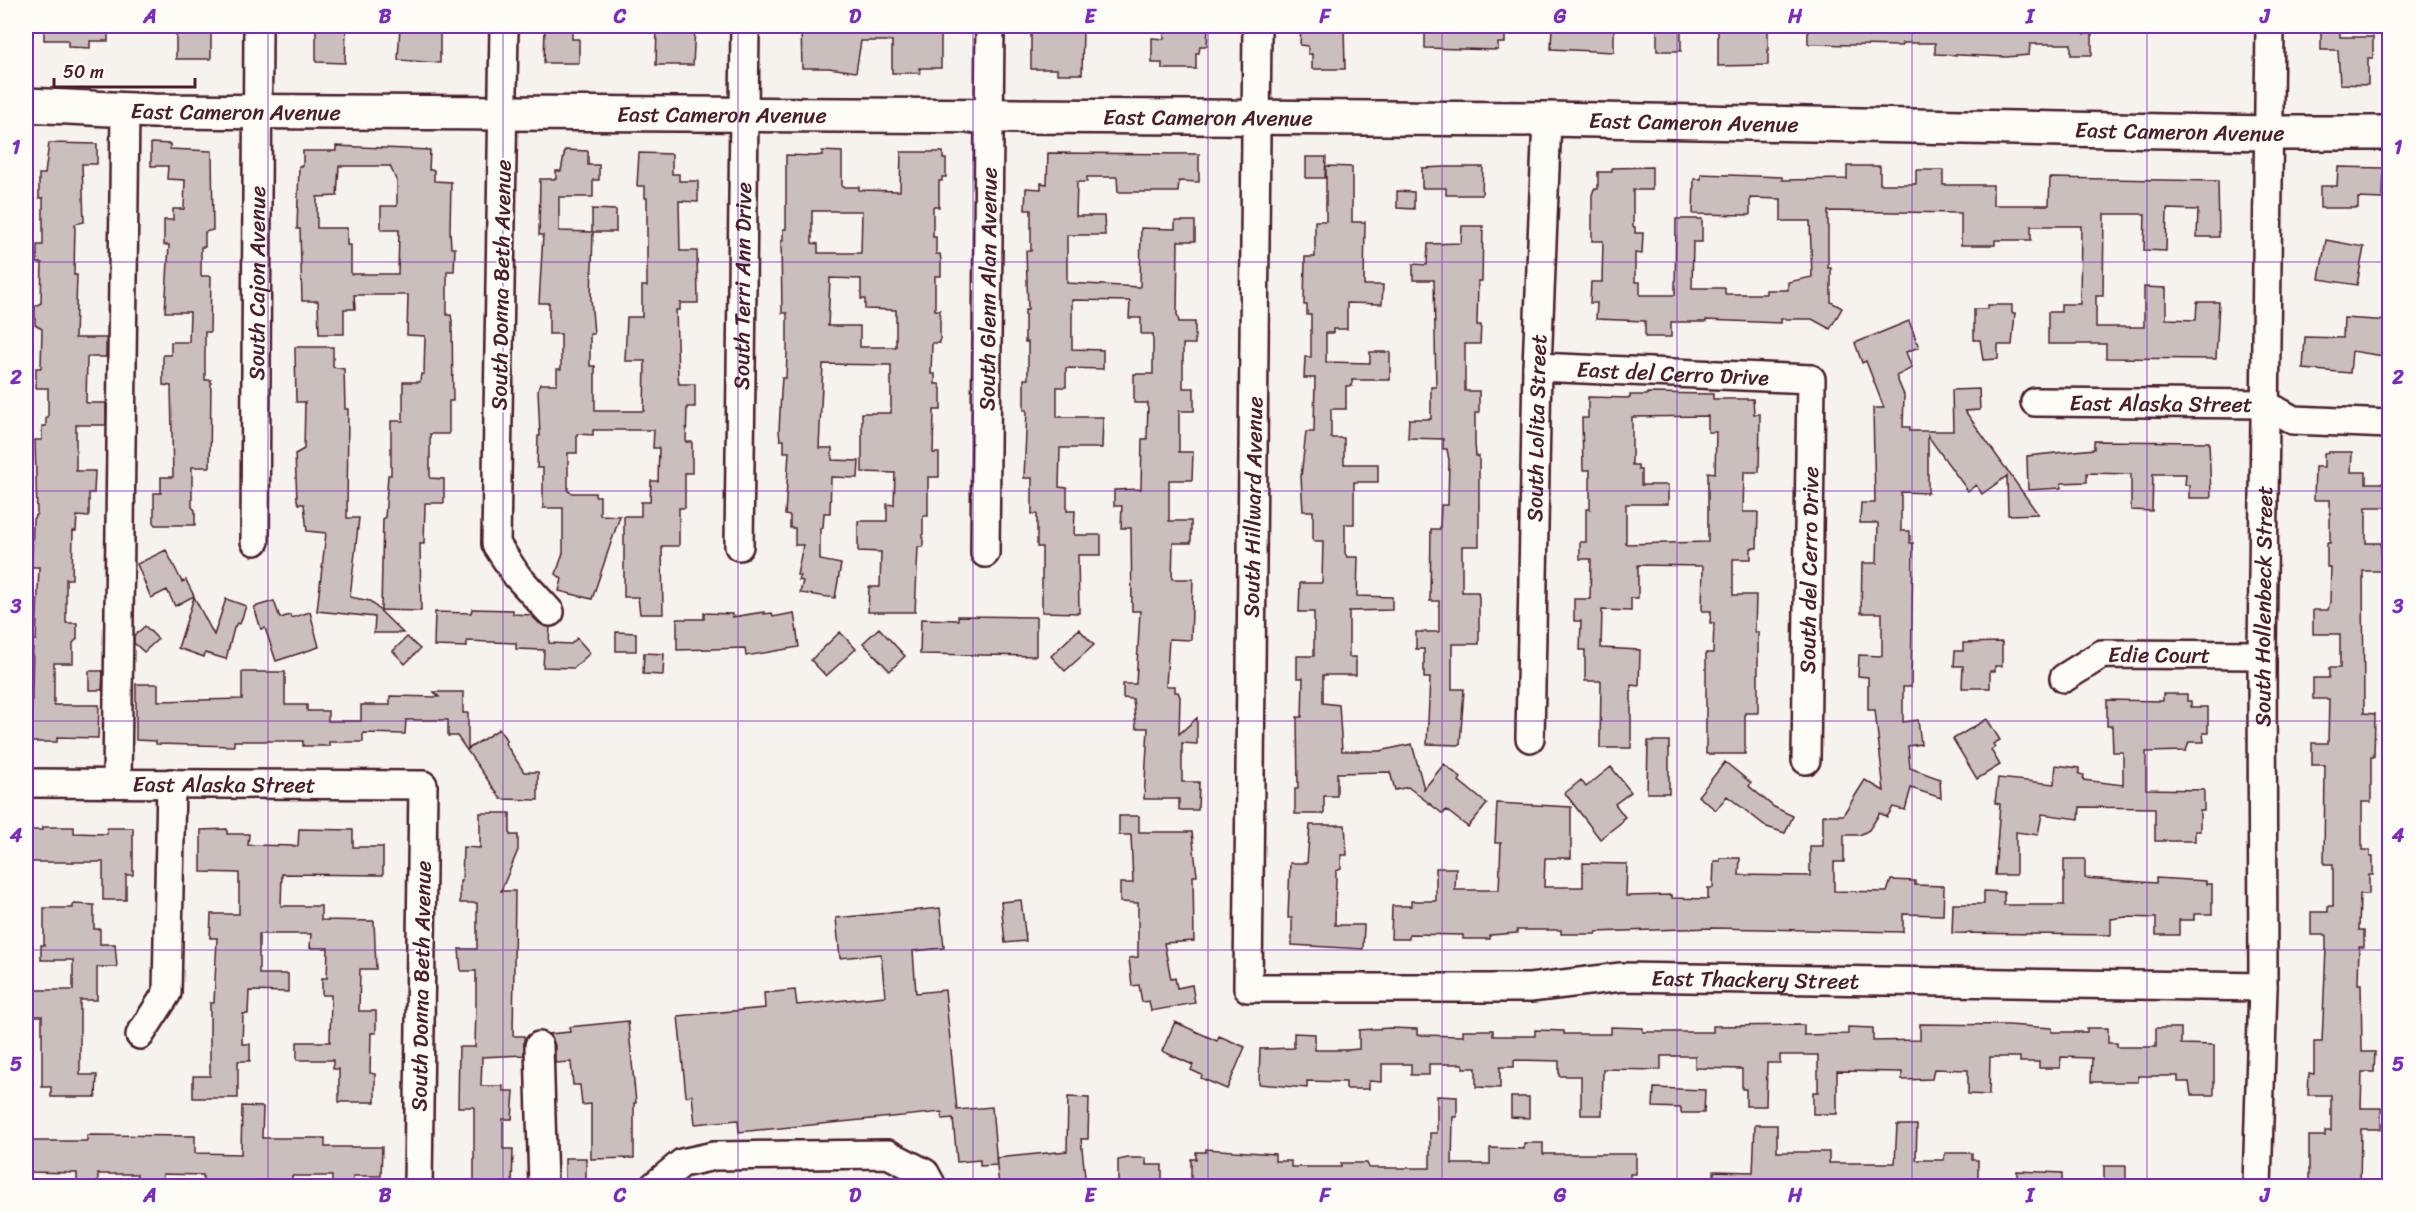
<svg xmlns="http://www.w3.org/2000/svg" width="2415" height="1212" font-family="Sriracha,sans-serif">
<rect width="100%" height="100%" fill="#f6f3ef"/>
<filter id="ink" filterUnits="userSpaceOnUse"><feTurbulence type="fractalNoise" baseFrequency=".0167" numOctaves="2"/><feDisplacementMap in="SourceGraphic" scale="12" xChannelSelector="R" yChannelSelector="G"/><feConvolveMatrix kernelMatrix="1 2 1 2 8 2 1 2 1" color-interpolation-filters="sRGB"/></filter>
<g filter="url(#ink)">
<path fill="#cbbfbe" stroke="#4a1f2b" stroke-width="1.5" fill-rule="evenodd" d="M44,26h64v15h-18v7l-22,-1v-7h-24z
M183,26h28v33h-35v-25h7z
M316,26h30l-1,37 -29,-1z
M400,26h40v37l-42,-3z
M545,26h27v13h7v24h-35z
M657,26h38l-2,39h-37z
M801,26h140v42h-21v5h-28v-32h-31l-5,31 -27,-4h-27z
M1031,26h52l-1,48h-25v-5h-26z
M1164,26h44l-1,20h-7l-1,7h-3v16h-34v-6h-10v-25l12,1z
M1301,26h43l1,43h-33v-15h-4v-8l-8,-1z
M1425,26h80v17h-7v7l-73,-2z
M1552,26h62v26l-63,-3z
M1657,26h24v25h-24z
M1718,26h50v39l-50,1z
M1808,26h276v8h8v21h-21v-11h-41l-1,11 -23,2 -71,-3v-11h-33v3l-94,-2z
M2321,28h19v9h33v21h-5v27l-28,-1 -2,-34h-17z
M49,143l48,1v20h-15l2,58 -9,2 -1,51h3l-2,63h31v19h-19l-1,46h20v22h-30v46h19l-1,22h-5v24l-12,-1 -1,15h-3l-1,48h-6v44h11v16l-4,4v20h-19v42h45l-1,33 -41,-1v5h-26l2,-102h3l3,-73h-7l1,-48 4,-5 -2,-74h7v-14h4v-9h2v-29h-12v-20h5l1,-39 -7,-4v-19l6,-3 1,-40h-5v-18h6v-47h-4v-24h6z
M151,143l19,1v5l42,2 1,79 -8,2v15h-4v29h10l-1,56h-5v48h6l-1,87h-18v40l3,3v15h-40l-1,-2v-30h7v-16h12l-2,-91 -8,-1v-30h8v-13h18l1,-30h-25l4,-67h-5v-25h9v-11h11l1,-29 -18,-1 1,-13h-17z
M336,146l94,4 -1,20h5v11l17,1 -1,48 1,18h4l-1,23h-7v44h4l1,6 1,80h-4v33h-19v44l14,1v24h-19l-1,41h-4l1,67 -40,-1 2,-92h2l3,-43h3v-54h12v-39h17l1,-8h3l1,-38 -18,-1 1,-40h-54l1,14h-11v25h-25l-1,-33h-16l-2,-72h-3l2,-63h4v-15h33zM339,166h51l7,16v24h-16v24h18l-1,44h-47v-29h-4v-17h-30v-31l20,-1z
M565,150l23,1v14h11v15h-6v17h-34v34l33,1v-23l24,1v22h-23l-2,66 3,36h-4v32h5v45h49l1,-50h-20l2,-44h15v-31h5v-88h-2v-12h-8l2,-33 33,1v20h7v7h19v21l-19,-1 1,50h17l1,52h-18v7h-4l2,66 1,8h16v23h-8l-1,35h6v31h-7v35h-6v38h-17l1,68h-23l-2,-17h-14v-81h17v-14h9l1,-21h7l1,-33h-6l1,-18h-61v5l-16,-1v19h-9v38l4,2h23v3h5v19l20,1 -28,83 -33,-8 3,-12 -6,-5 7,-21v-45h-20v-40h-6l1,-32h2l-2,-46 2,-6h17v-15h4v-35h-12v-31h-10l4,-68h-4l1,-56h16v-8h5z
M822,151l20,1v35h17v3l41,1 1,-39h42v7h3v18h-4v4h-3v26h-6v30h3v17h4l1,6v16h-6v34h5v33h-8l-1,31h4v10h4l2,5v21h-7l-1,43h6v24h-11v39h-5v31h-5l-3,65h-47l1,-25h11l1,-35 -23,-1v-30h29v-17l7,1 1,-32 -33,-1v-59h29v-48l-68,-1 -4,84h13v12l27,1 -1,17 -27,-1 -1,36h-6l-1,15h-3v32l21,4 -6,34 -35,-5 3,-12 -5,-1 2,-4 -3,-1 6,-30h-8v-17h-5v-12l-5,-1 4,-63h-5v-12h-4l-1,-9 2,-39 1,-14h4l1,-23v-42h-5l-1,-72h2v-12h3v-74l29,1 7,-1zM812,211h50l-1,42h-43v-9l-6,-1zM830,278l31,1v20h4v10l31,1v37h-36v-21h-32z
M1048,153l151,1v28l-20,-1 -1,11h-60l-1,-15h-30v5h-10l-1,34h28l1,19h-38v48l73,4 1,-59 34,1v-8h20v20h-17l-1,73 2,8h16v22h-12v44h11v23h-15v41h14l-1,28h-23v41h22v22h-18l-1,36h21l-2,61 -22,-1 -3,47h9v6h3l2,5 -1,37 18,-16v26l-15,-1v39h17l-1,28h-19v-11h-35l4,-71h-12l-3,-29 -10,-1v-14h13l4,-73h-8l-1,-83h-10l1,-22h-8v-16l27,-1 1,-50h5l1,-36h-14v-29h19v-40h-12v-16h-12l1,-17 -58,-1v49l31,1v19l-37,-1v19h-9v30h46l-1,31h-42l-1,39 8,1v23h8l-1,24h27v20h-23l1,58 -37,-1v-65h-5v-33h-5v-36h-8l3,-68h-3v-31h4v-37h-3v-32h3l-2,-59h5v-41h-6l1,-22 15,1v-6l6,1z
M1306,157h20l-1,21h-19z
M1326,166l26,1v55h13l-1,63h19l-1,19 -35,-1v26h-14v4h-7v29l44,1v-11h20v28h-38v6h-6v23h-15v29h13v26h34v18h-24v42h-9v29l2,4h11l-1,39 35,1v13l-43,1v46h7v18h-33v28l16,2 3,46h38l32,-7 12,45 20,-25 17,14 -2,3 28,23 -19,23 -22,-17 -3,4 -35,-27 -13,3 -5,-18 -53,1v23h-13v18h-29v-25h3l-1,-72h5l1,-39h-6v-22h17v-44h-15l1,-29h22l1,-42h-10v-30h-10l-2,-34 5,-45h8l1,-54h-11l1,-21h6v-42h-4v-10h-3l1,-48h10v-36h11z
M1847,166h33v18h36v-14h27v15h50v20h56l1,-27 168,3 1,56h-22l1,-27 -31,-1 -1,42 -22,-1 1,-36h-41l-1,82h-7v31h48v-40l22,1v31l30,1 1,-18h22l-3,57 -110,-1v-14h-58v-32h13v-8h19l1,-78h-50v14h-36v5h-34v-32l-133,-2v57h3v34l11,6 -12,21 -18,-10h-31v4l-75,-3v2h-35v15h-26v-16l-49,-2 1,-16h-7l1,-21h11l1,-41h-11v-46l2,-6h4v-17h14v-4l40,-1v23h-19v37h2v6h8l-1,21 -7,-1v29h5v13h35l1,-76h26v23h-9l-1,46h33v6h41v-4h22v-8l24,-5 -2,-56h-29v-22l-31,-1v17l-57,-1 1,-35h7v-5l81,3v3l65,-1z
M1445,167h38l-1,28h-36v-7h-24v-20z
M2338,167l46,1 -1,31 -25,-1v10h-38v-22h17z
M1397,191l17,1v17l-17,-1z
M1462,226h21l-1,55h-4l-1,44h4l-1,19h-15v47h14v22h-4v31l1,12h3v90h-17v46h16l1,6v46h-27v45h12l-4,56 -33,-1 3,-66h-6v-29h-8v-17h23v-31h-9l1,-72h9l1,-24h7l1,-45 -2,-11h-4v-10l-35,-1 1,-19h22v-32h5l-2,-107h-21v-16l14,1 1,-21 33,-1z
M2326,240l38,7 -7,38 -38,-6z
M1988,305h24v8h3l-3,32h-14v14l-15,1 -3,-20h-6v-31h14z
M2344,318l46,3v36l-38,-6 -2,22 -47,-4 2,-32 38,1z
M1909,321l10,26 -13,5 6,16 -16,8 8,19 -1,32h7v4h43l-1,-41 27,-1 1,21 -15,1 73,103 -30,1 -1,-39 -25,18 -6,-9 -8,6 -40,-55v57l-27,-1v39h9v12h3l-2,144h-8v35l15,-2 3,24 -13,2 2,22 30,11 1,19 -30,-10 -6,22 -12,-3 -6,10 -7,-4 -11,17 -9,5h-16v27h-10v29l53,1 4,-12 24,1v4l29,1 -1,29 -40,-1v18l-192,-4 -115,4v2h-35v-4h-44v3l-27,2v4h-27v-4l-54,-1v5h-18l1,-33h19v-5h25v-33h20l-1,22h44l2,-47h-6l2,-40 74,4v51h-26l-1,29h39v-24l44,1 -1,32 46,-1v3l36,1v-11h5l1,-27h6v-3h20l-1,17 71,1v-30h13v-31h20l22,-35 19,11 -9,-81h-7v-33l-10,-1 1,-21 23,1v-43h-21l1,-50h15l1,-40h-18l1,-20h14l-2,-95h11l-18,-47 -4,2 -7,-20z
M295,347h38v20l11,2 1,40h3l-1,109h12l-9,79 20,4 33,32h-29l1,-16 -58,-6 9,-78 -19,-2 -3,-27h-5l-2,-4 -2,-46 9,-5 1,-47h-9z
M1647,393l66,1v5h40l1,15h6l-1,58h-15l-1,40h15l-1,36h-6v11h-18v36h23l-1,37h3v81h-13v41h-39v-101h7l1,-30h-4l1,-12h-9l1,-45 -65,-1v33h-7v13l-29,-1 -1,38 39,2 -1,36 -8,-1v63h-31l1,-67h-16v-31h-5l1,-29h-7v-22h16l1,-40h-11v-17h6v-33h4v-39h-7l-1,-52h6v-21l42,1v-3h17zM1708,416v16h8l-1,41 -7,-1v70l-82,2v-40h42v-19h-27v-15h-3v-5h-6v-48z
M2094,441l115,1 2,56h-22v-13h-4l1,-11h-33l-1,37 -21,-1v-36l-44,-1v9l-26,1v5l-33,2 -1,-34 67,-7z
M2329,452h23l-1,20h15v11h24v24h-24v36h15v28h-18l1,142 11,1 -1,43h-3v45h-9v48h8v7h3v18h-4v19h-9l-1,36h5v17h-5l-1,37h3l1,68h13l-1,20h-12l-1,36h20v21h-20l-1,57h-51v-50h16v-5h6v-36h-23l1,-22 5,1v-32h8l4,-94v-13h-15v-23h17v-6h5v-42h-9l1,-99h-13v-22h16l1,-44h-16v-21h16v-10h11v-34h-27v-24h15l2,-8 1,-35h-4v-24h3v-43h-16l1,-33h9v-14z
M166,550l16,32 4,-2 8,16 -19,10 -8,-16 -16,8 -14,-34z
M194,597l20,38 12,-36 20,7 -6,18 -3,-1 -3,5 -8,31 -21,-6 -1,4 -26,-9z
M274,601l6,17 10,-3 1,3 19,-6 9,35 -43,14 -11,-33 -4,1 -7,-22z
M472,609l41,1v4l18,1 8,8 11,4 -1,16 22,1 6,-6 13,15 -16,15 -31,-1 1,-17 -28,-1v-6l-49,-2v6l-33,-1 1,-34 36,1z
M764,612v2l8,-1 1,4 21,-4 5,34 -53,9 -1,-8 -68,2v-31h27v-6l28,1v3z
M958,616l78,1v39l-116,-2 1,-35 37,1z
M145,626l13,13 -14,13 -10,-9v-7z
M879,628l26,28 -15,15 -27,-28z
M1079,629l15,16 -29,26 -14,-15z
M616,632l20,1v18h-20z
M840,632l16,17 -30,27 -15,-16z
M407,637l13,12 -15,15 -12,-13z
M2002,642v24h-7v5h-5v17h-28l1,-22h-9l1,-15h8v-8z
M644,653l20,1 -1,21 -20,-1z
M89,671h14l-1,19h-13z
M242,672h43v33h22v6h21v10h33v-16h29v-9l49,1 -5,-5h29v21h5v36l31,-20 8,12 -2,2 19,29h14v28l-37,-1 -44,-63h-9v-16h-42l-1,14 -42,-1v9h-34v4h-26v-5h-69v5l-78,-2v-3l-20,-1v-56h22v17l84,-2z
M2163,694h24v7h4v6h17v26h-5l1,9h-15l-3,9 -40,1v37l58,1v21h-4v20h-5v10h-40v-33l-75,-1 -1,12 -37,-5 -4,21 -22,-3v43h-21l5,-71 -5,-1 3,-25 56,6 2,-19 23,3v6l5,1 -1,5 40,5v-33h-10l-1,-26h-5v-26l56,1z
M1987,719l13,21 -7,4 2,3 -4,3 9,15 -23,14 -24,-40z
M1648,741h21v52h-22z
M1725,762l26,21 -2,3 25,21 19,9 -8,17 -18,-6 -40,-31 -11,14 -18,-14z
M1611,767l20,25 -16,12 10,13 -3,2 1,2 -23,18 -35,-46 16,-13 5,7z
M480,813h30v22h8v15l-17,41h14l-2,145h11v19l-42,2 -1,29h22v5h11l-2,28h-9v30h10l-1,37h-38v-79h-16l1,-60h16l1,-44v-32h-15l-2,-22h18v-46h-17v-22h2l1,-34 17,1z
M1119,816h20v16h53l5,44h-4l1,65 -30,2 7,36 4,-1 2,10 15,-3 3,18 -44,8 -2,-10 -7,1 -3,-17 -7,1 -3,-28 9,-1v-54l-18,-1v-19h13l-2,-48h-12z
M1310,825h35l2,30h-6v14l-5,2 -1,54h29l-1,24 -71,-4v-27h-4l2,-55h17z
M43,827h31v6l33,1v-6h26v47h-7v25h-23v-38h-77v-32h17z
M227,829v5h22l-1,11 50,1 1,-17 54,1v17h30v28l-101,-1 -1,32h40v14l53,1 2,48h-16l-1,42h17v22h-5l-1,40 5,1v28h-36v-33h-6v-9h-36v-18h33l1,-47h-9v-17h5l1,-30h-18l1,-14h-52v40h29v18l-39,-1 -1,23h-5l-1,30h8v17h-12v37h-45v-22h17v-73h4l3,-65h-7l1,-24h28v-41l-38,-1v-42z
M2064,859h21v19l71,5v-5l50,3v3h6v30h-18v6h-15v15h-23v-17l-30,-1 -15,2v16l-159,-2 1,-29h31v-13l20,1v13h60z
M1021,900l5,41 -21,2 -4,-41z
M73,904l21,1v24h6v15h15l2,23h-20v33h-17v75h17l-1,22h-45v-10h-9v-71h-11v-26h42v-30h-32v-15h3v-37h29z
M940,908l4,40 -31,3 3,42 29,-3 12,120 35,-3 5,58 -17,1v-6l-23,2 -4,-44 -11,1v-7l-203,20 -1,-12 -43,4 -3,-29 -6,1 -8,-80 87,-8 -1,-15 31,-3 2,15 88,-9 -4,-42 -41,4 -4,-40z
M628,1021l8,82h-2v55l-43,1v-55l-9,1 -2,-20h-7l-2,-23 -16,1v-18l-6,-11 21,-2 -1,-5z
M1175,1022l42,19 2,-5 26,11 -18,42 -26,-11 1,-3 -11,-5 2,-5 -31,-14z
M1920,1024l88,1 44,3v4h35v-4h21v15h9v4h39v-19h25v16l33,1v50h-23l-2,-13h-11v-6h-40v6h-47l1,-24 -31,-1 -1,11h-21v-6h-19v-5h-30l-1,38 -21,-1v-24l-34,-1 -2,10 -30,1v-8l-65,-1v43h-24v-22h5v-37h-38v8h-13l-1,43h-20v-17h-4v-20l-47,-1v-12h-34v14l-58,-1 -1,46h-21v-39h-22v-15l-45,-1v7h-14v21l-24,-1v-19h-13v-4h-34v11h-18v-11h-29v18l-13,-1v8h-23v-7l-39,-1v7l-48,-4 1,-35 34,-1v-15l21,1v16h32l12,-1v-19l31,-2 27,1v6l46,1v-6h30v6h42v-6l29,1v3h47v-7l32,1v4h70v-6l91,-1v10l44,-1v-7l25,1v13l47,-1z
M1654,1088l51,2 -1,23h-23v-5l-28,-1z
M1437,1096l20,1v20h-4l-1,47h38v-16l34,1v-6h19v11h93v20h-6v12l-439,-2v-25h5v-7h10v-3l69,5v7h16v6h50v-4h26l2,5h61v-35h7z
M1068,1097l21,1 -1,41h-7l5,47h-87l-3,-28 71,-7z
M1511,1097h18v21l-18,-1z
M242,1106l21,1 -1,31h63v9h57l-1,29h-28v10h-21v-10h-40v10h-89v-11l-40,-1v12h-26v-12h-39v12h-21v-13l-51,-1v-31h61v-6l108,1v17l46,1z
M1755,1125h22v27h52v11h66l2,-38h20l-1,35h28l1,-7h27v7h6v26h-264v-15l39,1z
M565,1158h21v28h-21z
M1128,1158h18v7h16v21h-44v-26z
M2104,1166h22v20h-22z
M2017,1171l45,2v13h-45z"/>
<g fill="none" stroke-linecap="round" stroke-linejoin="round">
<g stroke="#4a1f2b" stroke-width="32">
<g id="minor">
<path d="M504,26l-8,518 21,32 33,36"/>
<path id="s1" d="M1257,26l-9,962h282l91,-11 642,10"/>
<path id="s2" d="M1537,367l274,12 -5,381"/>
<path id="s3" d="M2035,402l230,2 28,16 97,4"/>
<path id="s4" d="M255,541l3,-515"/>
<path id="s5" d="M739,546l6,-520"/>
<path id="s6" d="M985,553l5,-527"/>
<path id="s7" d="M2064,678l38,-24 160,1"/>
<path id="s8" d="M1530,738l7,-371 10,-248"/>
<path id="s9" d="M26,783l397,2 -5,401"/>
<path d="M117,783l8,-673"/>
<path d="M140,1035l27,-42 4,-210"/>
<path d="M539,1046l4,140"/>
<path d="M654,1186l28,-23 32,-7 174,-2 37,19 7,13"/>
<path id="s10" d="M2257,1186l6,-199 -1,-332 8,-629"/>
</g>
</g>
<g stroke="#4a1f2b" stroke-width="38">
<g id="major">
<path id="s11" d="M26,105l127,6 1394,8 721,14h122"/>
</g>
</g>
<use href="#minor" stroke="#fdfcf7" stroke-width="27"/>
<use href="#major" stroke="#fdfcf7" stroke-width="33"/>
</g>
</g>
<path fill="none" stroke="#7b2cbf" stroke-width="1.5" stroke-opacity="0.55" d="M268,26v1160M503,26v1160M738,26v1160M973,26v1160M1208,26v1160M1442,26v1160M1677,26v1160M1912,26v1160M2147,26v1160M26,262h2364M26,491h2364M26,721h2364M26,950h2364"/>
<g text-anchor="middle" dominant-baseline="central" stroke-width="4.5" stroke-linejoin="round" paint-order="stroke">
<g font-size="22" fill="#4a1f2b" stroke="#fdfcf7">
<text stroke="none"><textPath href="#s11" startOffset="210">East Cameron Avenue</textPath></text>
<text stroke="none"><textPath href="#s11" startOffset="696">East Cameron Avenue</textPath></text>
<text stroke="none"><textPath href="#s11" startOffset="1182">East Cameron Avenue</textPath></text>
<text stroke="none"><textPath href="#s11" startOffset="1668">East Cameron Avenue</textPath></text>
<text stroke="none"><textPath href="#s11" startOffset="2154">East Cameron Avenue</textPath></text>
<text stroke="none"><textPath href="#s4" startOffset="258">South Cajon Avenue</textPath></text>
<text transform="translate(501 285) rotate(-89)">South Donna Beth Avenue</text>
<text stroke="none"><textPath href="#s5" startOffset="260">South Terri Ann Drive</textPath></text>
<text stroke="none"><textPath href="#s6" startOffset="264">South Glenn Alan Avenue</textPath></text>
<text stroke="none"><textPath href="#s2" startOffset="136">East del Cerro Drive</textPath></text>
<text stroke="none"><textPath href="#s3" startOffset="126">East Alaska Street</textPath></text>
<text stroke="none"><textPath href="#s8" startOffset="310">South Lolita Street</textPath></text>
<text transform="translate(1253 507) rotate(-89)">South Hillward Avenue</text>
<text transform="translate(1809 570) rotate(-89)">South del Cerro Drive</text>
<text stroke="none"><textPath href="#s10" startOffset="580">South Hollenbeck Street</textPath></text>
<text stroke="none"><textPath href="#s7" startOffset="102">Edie Court</textPath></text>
<text stroke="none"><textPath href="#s9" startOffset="198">East Alaska Street</textPath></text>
<text stroke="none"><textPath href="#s1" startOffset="1470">East Thackery Street</textPath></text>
<text transform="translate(421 986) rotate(-89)">South Donna Beth Avenue</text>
</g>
</g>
<rect width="2415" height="1212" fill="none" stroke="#fdfcf7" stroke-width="66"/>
<path d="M54 78v9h141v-9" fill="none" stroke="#4a1f2b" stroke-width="3"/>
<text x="63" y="78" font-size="18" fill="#4a1f2b" stroke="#fdfcf7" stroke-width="4.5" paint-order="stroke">50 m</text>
<rect x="33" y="33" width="2349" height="1146" fill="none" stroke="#7b2cbf" stroke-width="2"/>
<g font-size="20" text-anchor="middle" font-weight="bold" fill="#7b2cbf">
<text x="150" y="23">A</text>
<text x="385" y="23">B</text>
<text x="620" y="23">C</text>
<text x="855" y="23">D</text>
<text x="1090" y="23">E</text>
<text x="1325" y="23">F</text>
<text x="1560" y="23">G</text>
<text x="1795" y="23">H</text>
<text x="2030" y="23">I</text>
<text x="2265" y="23">J</text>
<text x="16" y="154">1</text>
<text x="2398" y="154">1</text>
<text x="16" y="384">2</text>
<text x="2398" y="384">2</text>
<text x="16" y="613">3</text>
<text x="2398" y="613">3</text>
<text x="16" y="842">4</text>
<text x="2398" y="842">4</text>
<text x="16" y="1071">5</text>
<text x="2398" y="1071">5</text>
<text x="150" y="1202">A</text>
<text x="385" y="1202">B</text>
<text x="620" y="1202">C</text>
<text x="855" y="1202">D</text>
<text x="1090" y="1202">E</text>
<text x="1325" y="1202">F</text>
<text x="1560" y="1202">G</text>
<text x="1795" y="1202">H</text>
<text x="2030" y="1202">I</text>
<text x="2265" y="1202">J</text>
</g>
</svg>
